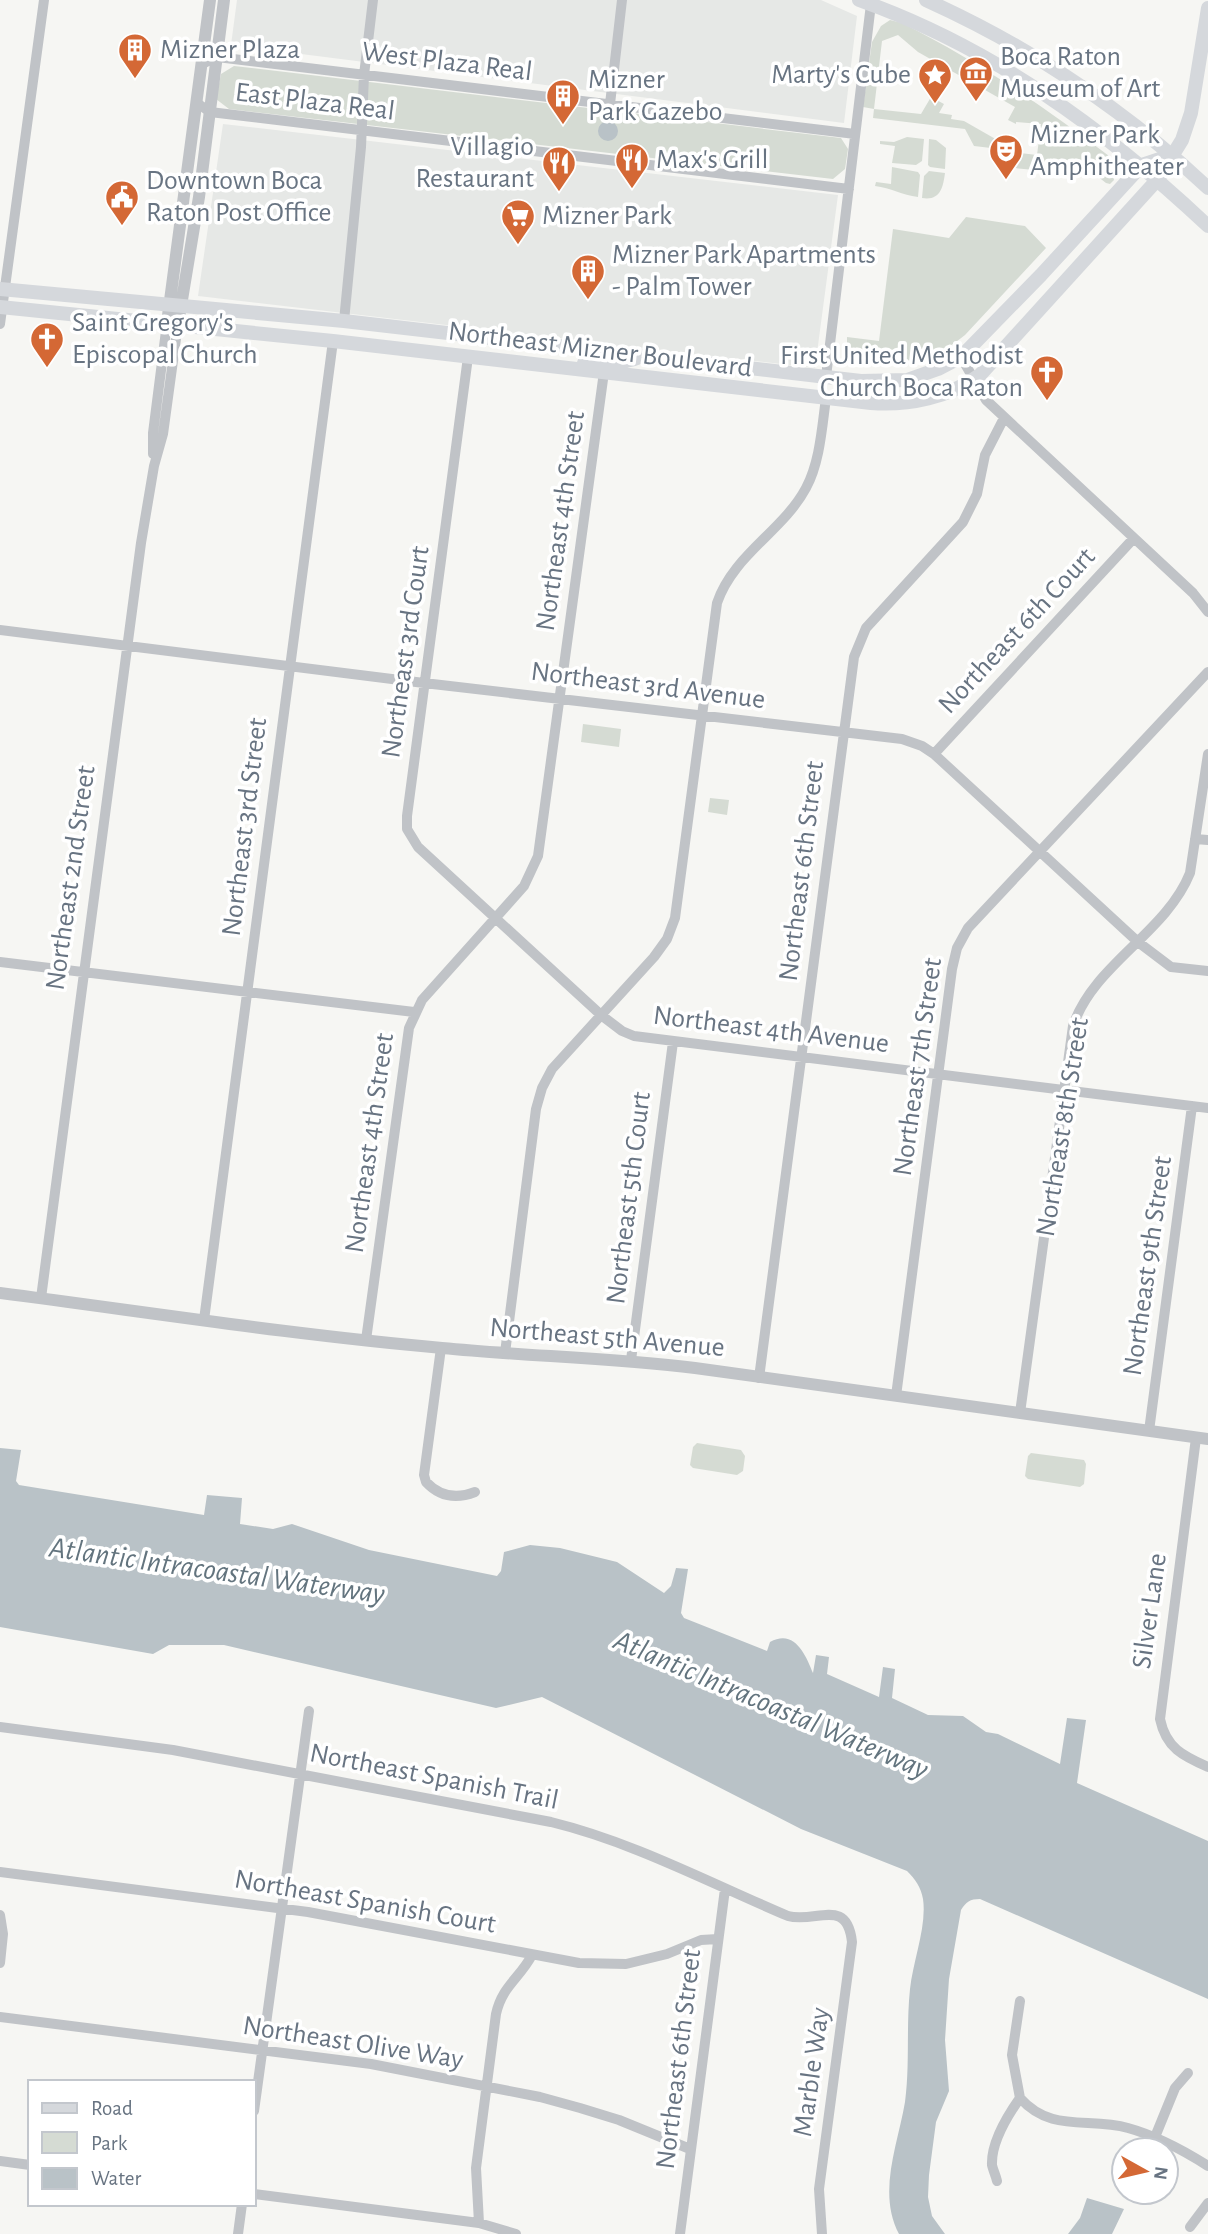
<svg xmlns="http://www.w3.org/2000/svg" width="1208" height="2234" font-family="'Alegreya Sans',sans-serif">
<rect width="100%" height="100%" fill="#f6f6f3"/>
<path fill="#e6e8e6" d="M237,0h584l36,16 -13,107 -613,-78z
M223,124l615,71 -23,173 -617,-72z"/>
<path fill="#d5dbd3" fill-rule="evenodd" d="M890,20l12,3c74,37 141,83 207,133l5,24 -4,4 -4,-1 -23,-18 -7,9 -72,-7 1,-10 -14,-9 -17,-2 -9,-17 -92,-11 1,-9 -11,-2 9,-65 9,-16zM898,35l20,17 97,55 -7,13 8,4v-2l25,2 -4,31 -24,-3v-3l-49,-28 -13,-2 1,-4 -13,-2 5,-9 -13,-7 -10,17 -47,-5 8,-68z
M234,66l607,72 7,11 -3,20 -12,10 -604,-70 -13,-10 5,-25z
M907,137l17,2 -2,22 -6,4 -24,-2 3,-17 -15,-2v-3l14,1z
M929,139l7,1 10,8 -1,21 -15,-2 -2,-2z
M892,167l26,5 2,3 -2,22c-16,-2 -27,-9 -43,-11l1,-4 15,2z
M929,171l16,2c-2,15 -5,28 -23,25l2,-22z
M966,217l59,9 21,22 -81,87c-40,33 -69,27 -118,24v-22l32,4 14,-112 56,9z
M583,724l38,5 -2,18 -38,-5z
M710,798l19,2 -2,15 -19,-3z
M697,1443l44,7 4,6 -2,15 -6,4 -44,-7 -3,-3 3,-18z
M1031,1453l53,7 2,4 -2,20 -4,3 -52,-8 -3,-3 3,-20z"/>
<path fill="#b9c2c7" d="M598 131a10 10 0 1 1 20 0a10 10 0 1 1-20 0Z
M0,1448l21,2 -5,31 3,4 185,30 3,-20 35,3 -2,26 33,5 19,-5 77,26 128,26 4,-5 3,-19 26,-7 30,3 57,14 47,31 7,-7 5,-18 12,1 -7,44 3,5 83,33 3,-9c25,-14 36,14 43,31l3,-18 13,2 -2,17 52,23 4,-30 12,2 -3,29 36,17 35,1 23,16 12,2 62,30 7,-46 19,2 -9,63 131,58v158l-228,-100c-10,0 -14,3 -19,11l-12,69 -4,61 4,51 -13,31 -7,53 -1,22 4,19 13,18h-46c-22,-41 -1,-90 6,-132 5,-37 1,-75 5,-113 3,-28 17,-63 13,-90 -2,-12 -8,-20 -16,-28l-106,-42 -259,-132 -46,11 -272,-63h-55l-16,9 -153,-27z
M1087,2198l37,11 -12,25h-44l12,-16z"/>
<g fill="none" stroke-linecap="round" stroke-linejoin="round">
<path stroke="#c0c3c7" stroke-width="10" d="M202,64l15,-7 638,77
M197,103l13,9 639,77
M610,104l12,-104
M344,321l17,-174 3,-72 9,-75
M0,324l44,-324
M468,357l-61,459v13l11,18 183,168 21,16 12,5 574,72
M961,357l25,43 207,193 15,19
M826,377l45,-373
M153,454v-21l14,-110
M0,630l424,53 478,56 20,7 12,8 204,188 33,25 37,4
M934,754l200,-216
M1195,839l13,1
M0,962l414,50
M41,1298l100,-755 13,-77 9,-32 15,-110
M204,1320l129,-979
M366,1340l43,-312 13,-28 102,-114 14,-30 66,-484
M441,1348l-17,127 2,7c14,15 31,17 49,10
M505,1353l31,-244 6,-21 10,-19 102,-112 13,-18 8,-21 42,-315c16,-48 66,-72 89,-115 14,-26 16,-61 20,-90
M631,1360l42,-318
M759,1378l95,-721 12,-29 97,-106 14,-28 8,-39 19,-37
M896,1396l56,-427 5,-21 11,-20 240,-256
M1020,1413l53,-387c20,-61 93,-93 117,-153l18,-119
M1149,1431l43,-325
M1196,1438l-36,281c6,29 23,37 48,48
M0,1727l173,23 378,72c82,20 159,61 237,94 27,8 59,-20 64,26l-33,247 3,45
M0,1872l308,40 271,51 47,1 41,-10 34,-14 17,-1
M0,1915l3,19 -3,29
M0,2017l371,47 169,33 40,11 39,12 71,29
M1020,2098c31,35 68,19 108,30 29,8 55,22 80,38
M254,2111l55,-400
M1155,2137l20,-49 13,-15
M0,2161l30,4
M997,2181c-1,-5 -4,-11 -5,-16 -1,-22 16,-50 28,-67l-8,-43 8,-54
M254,2194l225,29 37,11
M479,2223l-3,-55 20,-154c6,-28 24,-36 36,-59
M1190,2227l18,-24
M238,2234l4,-30
M680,2234l45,-345"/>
<path stroke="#c0c3c7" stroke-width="12" d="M167,323l43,-323
M178,324l21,-127 25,-197
M0,1293c147,19 294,42 442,55 84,8 169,10 253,20l513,71"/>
<path stroke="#d5d8dc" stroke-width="14" d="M0,289l344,32 517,60 46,-1 31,-11 23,-12 80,-82 101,-110 30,-10
M0,307l333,34 538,62c37,3 79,-6 109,-28l178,-196 24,-39 9,-27 17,-105
M584,363c20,-5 37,3 56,-6"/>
<path stroke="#d5d8dc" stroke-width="14" d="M859,0c133,47 247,130 349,226
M926,0c104,47 199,110 282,188"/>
</g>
<defs>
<g id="building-pin" transform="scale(1.75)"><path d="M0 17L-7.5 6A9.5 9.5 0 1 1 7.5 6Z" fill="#d46835" stroke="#fff"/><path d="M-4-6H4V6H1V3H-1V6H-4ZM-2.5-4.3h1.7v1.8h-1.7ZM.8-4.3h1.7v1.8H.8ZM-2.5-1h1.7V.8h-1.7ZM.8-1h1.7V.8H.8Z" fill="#fff"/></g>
<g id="museum-pin" transform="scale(1.75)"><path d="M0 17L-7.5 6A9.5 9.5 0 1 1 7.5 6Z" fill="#d46835" stroke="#fff"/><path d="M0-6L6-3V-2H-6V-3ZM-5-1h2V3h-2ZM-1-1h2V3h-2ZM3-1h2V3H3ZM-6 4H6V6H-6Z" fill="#fff"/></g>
<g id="sight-pin" transform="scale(1.75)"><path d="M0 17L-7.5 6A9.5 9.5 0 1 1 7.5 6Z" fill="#d46835" stroke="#fff"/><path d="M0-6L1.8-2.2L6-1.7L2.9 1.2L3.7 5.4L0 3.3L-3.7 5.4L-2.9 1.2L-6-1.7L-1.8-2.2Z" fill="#fff"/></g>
<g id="theatre-pin" transform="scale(1.75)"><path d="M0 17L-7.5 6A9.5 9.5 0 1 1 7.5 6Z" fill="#d46835" stroke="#fff"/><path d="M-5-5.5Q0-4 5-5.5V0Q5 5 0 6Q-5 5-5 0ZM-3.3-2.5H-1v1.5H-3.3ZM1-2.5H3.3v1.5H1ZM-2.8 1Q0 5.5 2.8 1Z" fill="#fff"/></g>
<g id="restaurant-pin" transform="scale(1.75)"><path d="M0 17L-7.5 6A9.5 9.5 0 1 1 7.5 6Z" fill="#d46835" stroke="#fff"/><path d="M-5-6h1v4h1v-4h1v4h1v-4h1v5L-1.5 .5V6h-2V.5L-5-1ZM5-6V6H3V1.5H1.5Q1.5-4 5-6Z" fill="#fff"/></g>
<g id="civic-pin" transform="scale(1.75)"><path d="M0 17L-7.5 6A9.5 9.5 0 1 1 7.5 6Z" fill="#d46835" stroke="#fff"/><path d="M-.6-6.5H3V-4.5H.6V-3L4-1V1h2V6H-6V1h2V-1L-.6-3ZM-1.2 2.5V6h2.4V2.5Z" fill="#fff"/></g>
<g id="supermarket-pin" transform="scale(1.75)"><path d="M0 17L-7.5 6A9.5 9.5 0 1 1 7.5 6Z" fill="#d46835" stroke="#fff"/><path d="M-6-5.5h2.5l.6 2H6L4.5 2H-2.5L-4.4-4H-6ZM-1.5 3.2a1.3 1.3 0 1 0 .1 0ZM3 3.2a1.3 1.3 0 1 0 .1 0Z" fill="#fff"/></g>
<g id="church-pin" transform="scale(1.75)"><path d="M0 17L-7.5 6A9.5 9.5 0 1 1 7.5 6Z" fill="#d46835" stroke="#fff"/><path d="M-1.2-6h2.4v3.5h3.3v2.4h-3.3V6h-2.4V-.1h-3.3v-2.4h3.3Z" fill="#fff"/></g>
</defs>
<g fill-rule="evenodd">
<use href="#building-pin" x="135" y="50"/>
<use href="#museum-pin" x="976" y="73"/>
<use href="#sight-pin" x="935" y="75"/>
<use href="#building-pin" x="563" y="96"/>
<use href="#theatre-pin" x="1006" y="151"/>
<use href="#restaurant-pin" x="632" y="160"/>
<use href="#restaurant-pin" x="559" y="163"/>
<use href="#civic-pin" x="122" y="197"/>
<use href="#supermarket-pin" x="518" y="216"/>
<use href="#building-pin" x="588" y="271"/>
<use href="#church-pin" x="47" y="339"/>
<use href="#church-pin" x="1047" y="372"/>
</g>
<g text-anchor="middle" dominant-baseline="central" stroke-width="7" stroke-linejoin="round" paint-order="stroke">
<g font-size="28" fill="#687482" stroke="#fff" text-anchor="start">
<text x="160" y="50">Mizner Plaza</text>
<text x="1000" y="57">Boca Raton<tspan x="1000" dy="32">Museum of Art</tspan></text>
<text x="911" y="75" text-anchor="end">Marty's Cube</text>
<text x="588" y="80">Mizner<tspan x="588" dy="32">Park Gazebo</tspan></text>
<text x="1030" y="135">Mizner Park<tspan x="1030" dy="32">Amphitheater</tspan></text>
<text x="534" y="147" text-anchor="end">Villagio<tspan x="534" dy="32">Restaurant</tspan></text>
<text x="656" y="160">Max's Grill</text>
<text x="146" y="181">Downtown Boca<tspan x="146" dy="32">Raton Post Office</tspan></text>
<text x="542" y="216">Mizner Park</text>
<text x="612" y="255">Mizner Park Apartments<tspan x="612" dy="32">- Palm Tower</tspan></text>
<text x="72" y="323">Saint Gregory's<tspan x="72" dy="32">Episcopal Church</tspan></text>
<text x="1023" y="356" text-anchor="end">First United Methodist<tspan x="1023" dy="32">Church Boca Raton</tspan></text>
</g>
<g font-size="28" fill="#687482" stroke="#fff">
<text transform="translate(447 62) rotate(7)">West Plaza Real</text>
<text transform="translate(315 102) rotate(7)">East Plaza Real</text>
<text transform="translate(600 350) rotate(7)">Northeast Mizner Boulevard</text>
<text transform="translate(561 521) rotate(-82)">Northeast 4th Street</text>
<text transform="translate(1017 631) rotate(-47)">Northeast 6th Court</text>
<text transform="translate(406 652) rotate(-82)">Northeast 3rd Court</text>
<text transform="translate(648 686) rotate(7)">Northeast 3rd Avenue</text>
<text transform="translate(245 827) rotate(-83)">Northeast 3rd Street</text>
<text transform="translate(802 871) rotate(-83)">Northeast 6th Street</text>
<text transform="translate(71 878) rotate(-82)">Northeast 2nd Street</text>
<text transform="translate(771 1030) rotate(7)">Northeast 4th Avenue</text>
<text transform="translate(918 1067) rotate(-82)">Northeast 7th Street</text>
<text transform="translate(1063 1127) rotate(-81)">Northeast 8th Street</text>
<text transform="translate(370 1143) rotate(-82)">Northeast 4th Street</text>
<text transform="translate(629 1198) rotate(-83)">Northeast 5th Court</text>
<text transform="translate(1148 1266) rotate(-82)">Northeast 9th Street</text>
<text transform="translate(607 1338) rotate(5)">Northeast 5th Avenue</text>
<text transform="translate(1150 1611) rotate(-82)">Silver Lane</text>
<text transform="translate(434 1777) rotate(11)">Northeast Spanish Trail</text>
<text transform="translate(365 1902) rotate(10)">Northeast Spanish Court</text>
<text transform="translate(353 2043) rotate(9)">Northeast Olive Way</text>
<text transform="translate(679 2059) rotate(-83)">Northeast 6th Street</text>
<text transform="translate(812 2072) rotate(-82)">Marble Way</text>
</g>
<g font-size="30" font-style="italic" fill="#63747e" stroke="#fff">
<text transform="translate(217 1571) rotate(8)">Atlantic Intracoastal Waterway</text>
<text transform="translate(771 1705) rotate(23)">Atlantic Intracoastal Waterway</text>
</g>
</g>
<rect x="28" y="2080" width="228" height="126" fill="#ffffff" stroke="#c3c7cd" stroke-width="2"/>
<rect x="42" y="2103" width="35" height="10" fill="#d5d8dc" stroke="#c3c7cd" stroke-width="2"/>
<text x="91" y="2115" font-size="21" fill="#687482">Road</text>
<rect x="42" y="2132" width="35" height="21" fill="#d5dbd3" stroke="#c3c7cd" stroke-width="2"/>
<text x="91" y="2150" font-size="21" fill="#687482">Park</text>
<rect x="42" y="2168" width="35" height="21" fill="#b9c2c7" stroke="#c3c7cd" stroke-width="2"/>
<text x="91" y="2185" font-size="21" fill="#687482">Water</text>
<g transform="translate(1145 2171) rotate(98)"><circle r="33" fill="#ffffff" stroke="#c3c7cd" stroke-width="2"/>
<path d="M0-5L12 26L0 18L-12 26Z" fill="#d46835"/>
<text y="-10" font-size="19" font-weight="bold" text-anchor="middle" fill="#687482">N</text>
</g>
</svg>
